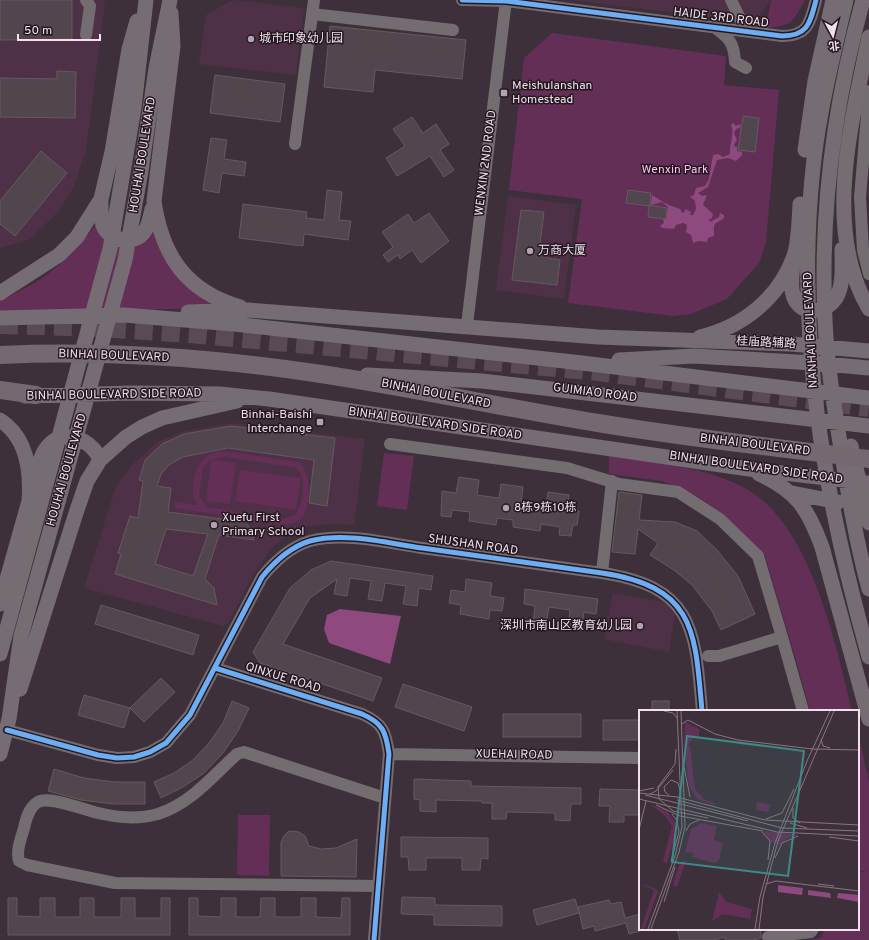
<svg xmlns="http://www.w3.org/2000/svg" width="869" height="940" font-family="Overpass,'Noto Sans SC',sans-serif">
<rect width="100%" height="100%" fill="#3e303a"/>
<path fill="#4e3147" d="M0,0h103l2,3 -19,147 -12,36 -15,25 -30,29 -29,8z
M233,0l71,8 -8,67 -97,-11 7,-49z
M572,0h198l-15,23z
M508,196l68,9 -12,94 -68,-9z
M232,423l133,16 -11,86 -23,-1 -23,2 -18,8 -15,11 -11,14 -13,20 -22,43 -6,4 -139,-38 32,-102 18,-23 24,-21 24,-10z
M613,593l51,9 11,11 -6,39 -65,-13z"/>
<path fill="#632f57" fill-rule="evenodd" d="M771,0h34c-13,23 -12,25 -39,28z
M552,33l174,23 -2,29 55,5 -13,152 -7,21 -32,36 -36,15 -18,2 -105,-13 14,-104 -73,-9 15,-132z
M97,223l44,19 14,-12 69,78 -224,4v-12c44,-18 68,-39 97,-77z
M224,451l75,11c13,10 13,48 0,58 -5,4 -11,4 -18,4l-106,-16v-6l23,3c-10,-9 -4,-37 5,-46 6,-6 13,-7 21,-8zM226,457l71,11c10,11 6,35 -1,47l-14,4 -75,-12 -8,-11 4,-28 7,-8z
M384,453l30,3 -7,54 -30,-4z
M609,456c45,7 91,10 132,30 69,33 94,157 111,225h-42l-14,-51 -31,-104 -40,-41 -32,-21 -31,-13 -53,-7z
M211,460l25,3 -6,41 -24,-3z
M240,470l61,8 -5,32 -61,-9z
M858,733l11,49v88l-11,2z
M238,815h32l-1,61 -32,-1z
M869,870v70h-62l13,-2 5,-9h33v-54l1,-2z"/>
<path fill="#8e497e" d="M733,123l3,3 4,-2 1,3 -5,2 -2,4 3,7 -3,4 1,3h2v4l5,1v3l-6,6 -8,-3 -11,2 -9,27 -10,6 4,3 5,-1 -4,10 10,9 -1,4 -3,2 1,2 9,-5 1,-4 4,2v3c-11,8 -10,3 -10,18l-6,2 -1,4 -8,-1 -6,2 -2,-8 -5,-3 1,-7 -4,-2 -7,2 -2,4 -12,-1 -2,-2 4,-3 -1,-4h3l2,-12 -6,-5 -11,3 1,-10c6,4 11,7 17,10 5,2 8,2 12,5v2l3,1 1,-4 6,3 -1,3h3l3,-6 -1,-8 -5,-4 4,-2 2,-7 9,-2 4,-7 4,-24 5,-1 5,3 7,-3c-1,-9 5,-20 1,-29z
M340,609l61,7 -11,48 -61,-21 -5,-14 3,-14z"/>
<path fill="#51454e" stroke="#665962" fill-rule="evenodd" d="M0,0h72v39l-72,1z
M330,26l136,14 -4,39 -87,-9 -2,22 -49,-5z
M57,71l19,1 -1,46 -75,-1v-39l57,1z
M215,75l70,9 -5,38 -70,-9z
M743,116l16,2 -4,34 -17,-2z
M412,117l11,16 13,-9 13,20 -9,6 14,20 -10,7 -14,-21 -33,20 -11,-18 19,-12 -12,-17z
M211,138l16,2 -3,19 22,3 -2,14 -22,-3 -3,20 -16,-3z
M41,151l26,22 -52,63 -15,-12v-23z
M327,190l15,2 -3,28 12,1 -3,19 -44,-6 -1,12 -64,-8 4,-34 64,8 -1,6 18,2z
M628,190l23,3 -1,13 -24,-3z
M649,205l18,3 -1,11 -18,-2z
M521,210l23,2 -4,32 7,14 13,2 -3,25 -45,-5z
M429,213l20,28 -28,22 -9,-13 -12,9 -2,-4 -10,7 -5,-7 10,-8 -11,-15 26,-18 6,9z
M231,426l104,12 -8,68 -18,-3 5,-43 -86,-12 -45,9 -14,8 -8,9 -4,12 14,2 -3,24 77,10 7,8 2,10 -35,-5 -14,44 9,9 3,17 -102,-31 6,-20 -3,-1 12,-37 8,2 5,-37 -4,-1 6,-20 17,-16 22,-10zM166,529l42,5 -15,42 -38,-12z
M459,477l20,3 -2,15 22,3 2,-14 22,3 -2,16 25,3 2,-14 21,3 -2,15 12,1 -2,14h-4l-2,11 -12,-1 1,-8 -19,-3 -1,7 -27,-4v-7l-16,-2 -1,7 -27,-4 1,-9 -18,-2 -1,7 -10,-1 1,-25 14,2z
M619,492l23,3 -3,25 36,2 22,9 20,19 21,26 17,38 -34,16 -9,-19 -20,-26 -18,-15 -24,-15 8,-12 -20,-14 -3,25 -23,-2z
M331,561l102,15 -2,14 -12,-2 -2,18 -14,-2 3,-18 -21,-3 -3,18 -14,-2 3,-18 -21,-3 -3,18 -13,-2 3,-15 -27,19 -27,46 99,34 -9,23 -113,-38 -7,-11 37,-64 21,-18z
M466,579l26,4 -2,13 14,2 -2,13 -12,-1 -1,9 -29,-5 1,-9 -12,-2 2,-13 14,2z
M525,589l73,10 -2,15 -12,-2 -3,18 -13,-2 2,-18 -21,-3 -3,18 -13,-2 2,-17 -11,-2z
M101,605l98,30 -6,20 -98,-31z
M161,678l14,14 -31,30 -14,-14z
M403,684l69,23 -8,24 -69,-24z
M84,695l46,13 -6,20 -46,-13z
M232,701l17,7 -11,23 -15,22 -19,20 -21,14 -22,11 -7,-16 20,-9 19,-13 16,-17 14,-20z
M652,701h17v10h-17z
M503,714h78v23h-78z
M603,720h37v20h-37z
M54,769l30,9 31,4h30v22h-31l-33,-4 -33,-9z
M414,779l57,2v5l110,2v16h-10l-1,17 -15,-1v-7l-48,-1 -1,7h-14v-16h-10v-2l-46,-1v12l-16,-1v-11l-6,-1z
M600,789l40,1v25h-16v7h-15l1,-16h-11z
M289,831l10,1 6,4 4,10 12,3 15,-1 21,-9 -1,38 -75,-1v-34l3,-6z
M401,837l87,1v21l-7,-1 -1,12h-18v-12h-36v12h-17l-1,-13h-7z
M402,897l33,1v7l67,1v20l-68,-1v-10l-33,-1z
M8,898h9v18l23,1v-19h15v19h25v-19h14v19h27v-19h14v20h26v-20h9v37h-162z
M189,898h9v18l23,1v-19h15v19h24l1,-19h14v19h26v-19h15v19l25,1 1,-20h8v37h-161z
M575,899l4,14 -42,12 -4,-15z
M609,900l2,4 10,-2 4,16 15,-4v17l-11,3 -3,-11 -31,8 -1,-5 -11,3 -5,-22z
M677,929h83l1,5v4l-8,2h-28v-3l-11,3h-34z"/>
<g fill="none" stroke-linecap="round" stroke-linejoin="round">
<path stroke="#594a55" stroke-width="18" stroke-dasharray="18 9" stroke-linecap="butt" d="M0,325l101,3 88,6 409,38 271,36"/>
<path stroke="#736d71" stroke-width="12" d="M86,0l4,6 -4,29
M462,0l44,1 276,35c26,0 28,-13 34,-36
M731,0l15,31
M312,14l141,16
M714,27c15,11 20,15 21,35l11,6
M869,91l-9,106 3,53 6,24
M295,144l19,-144
M467,325l39,-325
M390,444l177,24 52,16 59,8 42,27 38,37 24,81 -63,19h-11
M602,573l10,-92
M782,637l21,74
M215,668l147,46c21,9 24,18 27,40l-15,186
M7,730l91,25 19,3 17,-1 16,-5 16,-9 24,-28 72,-138c13,-16 28,-30 48,-36 36,-9 76,2 112,7 60,8 120,17 180,25 93,14 93,57 100,138
M389,754l251,4
M378,886l-263,-3 -88,-18 -8,-4c-3,-11 2,-22 5,-33 2,-9 5,-21 14,-26 13,-7 50,10 65,12 18,4 37,5 55,0 33,-11 54,-37 79,-60l7,-2 141,46
M768,937l43,-5 2,-3"/>
<path stroke="#766c73" stroke-width="15" d="M846,0c-13,55 -27,111 -33,168 -18,168 11,328 56,489
M863,0c-29,104 -43,212 -38,320 2,46 10,91 17,135 7,45 15,90 27,134
M171,13l2,33 -19,155c8,55 32,90 86,106
M869,37c-17,84 -47,193 0,272
M805,150l10,-69 18,-81
M101,200c0,9 -1,20 3,28 8,13 31,17 40,4 5,-6 6,-15 8,-23
M793,264c-1,11 -4,29 4,39 10,14 31,7 39,-5 8,-13 6,-34 6,-49
M0,293l59,-38 18,-18 24,-38 11,-47 17,-103 8,-28
M188,312l60,-2 350,27 193,7 78,7
M0,318l124,-3 110,9 348,39 287,35
M700,337c43,-10 79,-39 94,-81 5,-16 5,-36 6,-52
M619,360l75,-4 120,7 55,5
M367,375l115,6 387,45
M25,396l107,-3 88,1 49,5 480,70 120,14
M0,420c27,17 31,52 29,81l-29,103
M851,446l18,77
M759,474c38,17 49,35 63,73l47,172
M33,486c4,-12 6,-30 15,-40 16,-19 45,-6 52,14
M792,493l46,9
M0,654l110,-405 24,-141 12,-108
M20,689l56,-176 11,-32 13,-21 26,-23 16,-10 20,-9 75,-17
M0,754l9,-35 12,-83 104,-376 16,-89 15,-103 14,-68"/>
<path stroke="#746970" stroke-width="18" d="M0,355c107,-5 215,3 321,19 93,14 184,34 277,49 90,15 181,25 271,36
M0,390l36,5"/>
<g stroke="#231720" stroke-width="8">
<path id="cycleway" d="M462,0l44,1 276,35c26,0 28,-13 34,-36
M215,668l147,46c21,9 24,18 27,40l-15,186
M7,730l91,25 19,3 17,-1 16,-5 16,-9 24,-28 72,-138c13,-16 28,-30 48,-36 36,-9 76,2 112,7 60,8 120,17 180,25 93,14 93,57 100,138"/>
</g>
<use href="#cycleway" stroke="#6dadf4" stroke-width="5"/>
</g>
<g fill="#b3a2ae" stroke="#231720" stroke-width="1.5">
<circle cx="251" cy="39" r="4"/>
<rect x="500" y="89" width="8" height="8" rx="2"/>
<circle cx="530" cy="251" r="4"/>
<rect x="316" y="418" width="8" height="8" rx="2"/>
<circle cx="506" cy="508" r="4"/>
<circle cx="214" cy="525" r="4"/>
<circle cx="640" cy="626" r="4"/>
</g>
<g text-anchor="middle" dominant-baseline="central" stroke-width="3" stroke-linejoin="round" paint-order="stroke">
<g font-size="12" fill="#f2e0ed" stroke="#231720">
<text transform="translate(721 18) rotate(7)">HAIDE 3RD ROAD</text>
<text transform="translate(143 155) rotate(-81)">HOUHAI BOULEVARD</text>
<text transform="translate(486 163) rotate(-83)">WENXIN 2ND ROAD</text>
<text transform="translate(811 330) rotate(-93)">NANHAI BOULEVARD</text>
<text transform="translate(766 343) rotate(3)">桂庙路辅路</text>
<text transform="translate(114 356) rotate(2)">BINHAI BOULEVARD</text>
<text transform="translate(595 393) rotate(7)">GUIMIAO ROAD</text>
<text transform="translate(436 394) rotate(11)">BINHAI BOULEVARD</text>
<text transform="translate(114 395) rotate(-1)">BINHAI BOULEVARD SIDE ROAD</text>
<text transform="translate(435 424) rotate(8)">BINHAI BOULEVARD SIDE ROAD</text>
<text transform="translate(755 445) rotate(7)">BINHAI BOULEVARD</text>
<text transform="translate(756 468) rotate(8)">BINHAI BOULEVARD SIDE ROAD</text>
<text transform="translate(67 470) rotate(-74)">HOUHAI BOULEVARD</text>
<text transform="translate(473 545) rotate(8)">SHUSHAN ROAD</text>
<text transform="translate(283 678) rotate(17)">QINXUE ROAD</text>
<text transform="translate(514 755) rotate(1)">XUEHAI ROAD</text>
</g>
<g font-size="12" fill="#f2e0ed" stroke="#231720" text-anchor="start">
<text x="259" y="39">城市印象幼儿园</text>
<text x="512" y="86">Meishulanshan<tspan x="512" dy="14">Homestead</tspan></text>
<text x="538" y="251">万商大厦</text>
<text x="312" y="415" text-anchor="end">Binhai-Baishi<tspan x="312" dy="14">Interchange</tspan></text>
<text x="514" y="508">8栋9栋10栋</text>
<text x="222" y="518">Xuefu First<tspan x="222" dy="14">Primary School</tspan></text>
<text x="632" y="626" text-anchor="end">深圳市南山区教育幼儿园</text>
</g>
<g font-size="12" fill="#ffc0ee" stroke="#231720">
<text x="675" y="170">Wenxin Park</text>
</g>
</g>
<g transform="translate(639 710)">
<rect width="220" height="220" fill="#3e303a"/>
<path d="M46,12l14,7v8h-5l-6,8 2,1 5,43 9,10 11,4 -1,2 -17,-6 -8,-13 -5,-40zM118,92h2l14,4h-3l-2,6 -12,-2zM11,94l17,7 8,11 1,10 -9,31 -4,-1 9,-36 -7,-10zM62,113l16,3 -3,14 9,3 -4,17 -4,3 -23,-6 1,-4 -8,-1 6,-23zM124,121l35,4 -10,3 -9,7 -4,-3 -4,1zM47,150l-9,27 -4,-2 6,-20zM0,173l17,6 2,3 -14,37h-3l13,-39zM80,182l7,10 26,7 -2,10 -27,-5 -11,7z" fill="#632f57"/>
<path d="M139,175l25,3 -1,7 -24,-3zM169,180l22,3 1,5 -23,-3zM199,183l21,2v7l-22,-4z" fill="#8e497e"/>
<path fill="none" stroke="#867682" stroke-width="1" d="M25,1l9,2 4,5M43,14l6,-4 27,14 23,6 74,9 47,1M182,29l2,7 7,2M37,39l-1,15 -17,23 1,12 14,12 35,7M44,52l7,35M0,81l15,-3M0,83l38,4 88,23 94,5M11,84l6,-3 17,-21M6,85l103,26M30,85l-4,-3 -1,-5 7,-7 7,3 3,11M0,89l138,33 82,4M38,90l105,28 77,3M17,95l24,11 83,15M154,98v10l7,5M127,109l16,-6 12,-24M151,113l17,5M0,120l7,-29M47,121l4,-7 9,-4M123,122l8,9 -2,19M190,127l30,4M136,148l7,-15 16,-7M32,151l8,-29 -2,-11 -5,-7M127,174l10,-3 83,10M179,174l16,2M25,192l11,-35M9,219l27,-73 7,-29 -5,-116M12,219l28,-77 6,-25 -4,-116M116,219l5,-32 15,-54 32,-82 23,-50M120,219l4,-32 15,-56 56,-130"/>
<path fill="#3c8b87" fill-opacity="0.15" stroke="#3c8b87" stroke-width="2" d="M48,26l117,15 -16,125 -116,-14z"/>
<rect width="220" height="220" fill="none" stroke="#f2e0ed" stroke-width="2"/>
</g>
<g transform="translate(833 36) rotate(173)" stroke="#231720" stroke-width="3" paint-order="stroke">
<path d="M0-3L7 15L0 10L-7 15Z" fill="#f2e0ed"/>
<text y="-6" font-size="11" font-weight="bold" text-anchor="middle" fill="#f2e0ed">北</text>
</g>
<path d="M18 34v6h82v-6" fill="none" stroke="#f2e0ed" stroke-width="2"/>
<text x="24" y="34" font-size="12" fill="#f2e0ed" stroke="#231720" stroke-width="3" paint-order="stroke">50 m</text>
</svg>
